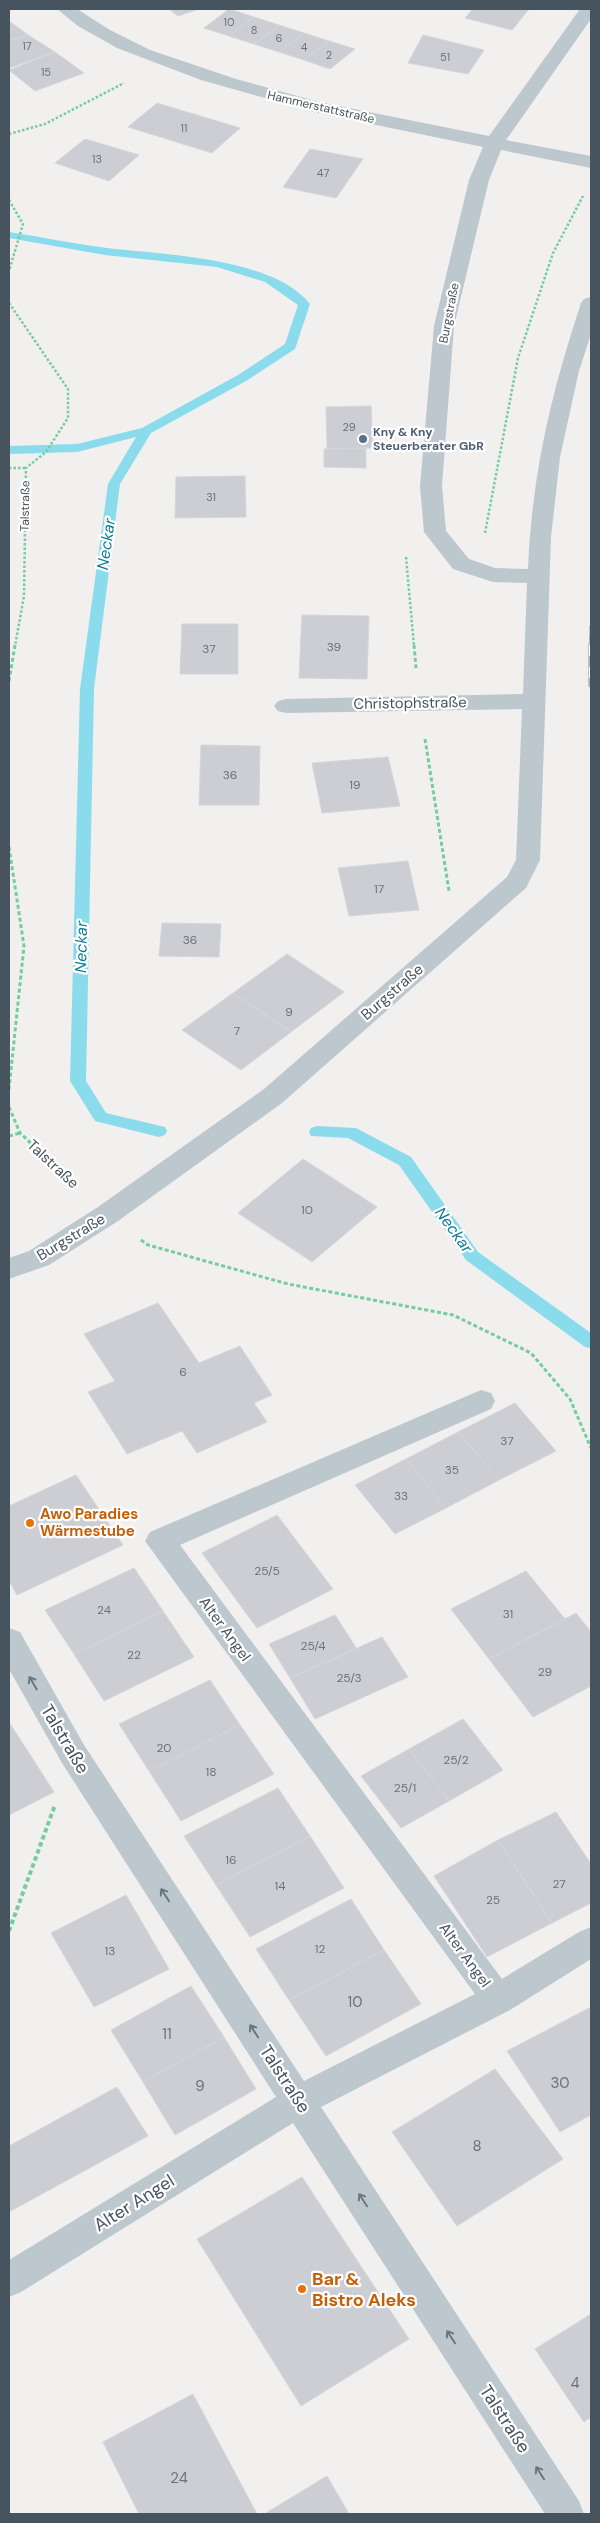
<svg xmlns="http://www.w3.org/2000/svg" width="600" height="2523" font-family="'DM Sans',sans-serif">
<rect width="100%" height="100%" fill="#f2efef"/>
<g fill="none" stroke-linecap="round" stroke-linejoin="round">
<path fill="#8adcec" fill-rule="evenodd" d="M9,232c33,5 66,12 98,16 57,7 166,9 203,56l-15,45 -49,32 -95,52 -31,51 -26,205 -8,392 20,32 59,14 2,4 -2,4 -6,2 -64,-16 -25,-40 10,-392 28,-205 28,-47 -59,15 -68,2v-8l68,-2 65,-16 96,-53 47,-31 13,-39 -33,-23 -48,-15 -112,-12 -96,-17z
M317,1126l39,2 55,29 67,95 113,81v15l-6,-1 -119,-87 -67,-95 -51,-27 -37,-2 -2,-4 2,-4z"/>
</g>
<path fill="#ccced4" stroke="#d3d6db" d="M169,9h30l-21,7z
M229,9l25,8 -25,19 -25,-8z
M473,9h56l-17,21 -47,-12z
M254,17l25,8 -25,19 -25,-8z
M9,21l19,14 -19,6z
M279,25l25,8 -25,19 -25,-8z
M304,33l25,8 -25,19 -25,-8z
M28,35l27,17 -46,16v-27z
M423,35l61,15 -16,24 -60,-11z
M329,41l26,8 -25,20 -26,-9z
M55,52l29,21 -49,18 -26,-21z
M157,103l83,25 -28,25 -84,-26z
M85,139l54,16 -30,26 -54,-18z
M310,149l53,10 -27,39 -53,-11z
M371,406l2,42 -46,1 -1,-42z
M366,448v20l-42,-1v-18z
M245,476l1,41 -71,1 1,-41z
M302,615l67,1 -2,63 -68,-1z
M182,624h56v50h-58z
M201,745l59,1 -1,59h-60z
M388,757l12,49 -78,7 -10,-50z
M408,861l11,49 -70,6 -11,-48z
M162,923l59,1 -2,33 -60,-1z
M287,954l57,38 -53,40 -58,-39z
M233,993l58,39 -50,38 -59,-40z
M303,1159l74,48 -65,55 -74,-49z
M158,1303l41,60 41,-17 32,49 -18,8 13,19 -70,31 -15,-22 -55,23 -39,-62 27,-11 -31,-47z
M515,1403l41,48 -57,29 -41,-48z
M458,1432l41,48 -53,28 -40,-49z
M406,1459l40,49 -51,26 -40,-49z
M76,1475l47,70 -106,50 -8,-14v-75z
M277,1515l56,74 -76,39 -55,-75z
M134,1568l29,43 -89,43 -29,-44z
M526,1571l39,48 -76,40 -38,-50z
M163,1611l31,46 -90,44 -30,-47z
M576,1613l15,19v54l-58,31 -44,-58z
M335,1615l22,34 -67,29 -21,-34z
M382,1637l26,40 -93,42 -25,-41z
M210,1680l30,45 -91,46 -30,-47z
M463,1719l40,51 -54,31 -40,-52z
M9,1722l45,70 -45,23z
M240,1725l34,49 -93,47 -32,-50z
M409,1749l40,52 -48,27 -40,-52z
M278,1788l32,48 -94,49 -32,-49z
M556,1812l35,52v39l-39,20 -54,-83z
M310,1836l34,52 -94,49 -34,-52z
M498,1840l54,83 -65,34 -53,-81z
M126,1895l43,74 -75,38 -43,-74z
M351,1899l33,51 -95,50 -33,-51z
M384,1950l37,54 -95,52 -37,-56z
M191,1986l33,51 -81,45 -32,-52z
M591,2007v108l-31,17 -53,-81z
M224,2037l32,52 -81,46 -32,-53z
M495,2069l68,90 -106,67 -65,-94z
M117,2087l31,49 -139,76v-66z
M302,2177l107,162 -108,67 -104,-167z
M591,2314v103l-7,5 -49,-73z
M193,2394l64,120h-118l-36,-72z
M327,2476l22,38h-82l-1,-1z"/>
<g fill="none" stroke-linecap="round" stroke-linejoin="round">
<path stroke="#75cd9e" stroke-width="2.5" stroke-dasharray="2.5 2" stroke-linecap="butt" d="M9,134l36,-10 79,-41
M9,200l14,24 -14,47
M9,303l59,86v29l-22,34 -20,16 -2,128 -9,50
M9,468h17
M485,533l33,-175 35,-105 30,-57
M406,557l8,89"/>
<path stroke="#75cd9e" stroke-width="3" stroke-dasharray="4 2.5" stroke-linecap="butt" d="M414,645l2,23
M9,681l6,-36
M425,739l24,152
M9,847l15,99 -15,143
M9,1107l11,26 57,53
M9,1136l11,-3
M141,1240l7,5 140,39 165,31 78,38 39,46 21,49"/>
<path stroke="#75cd9e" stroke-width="4" stroke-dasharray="4.5 3" stroke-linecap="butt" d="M9,1931l46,-126"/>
<path fill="#bdc7ce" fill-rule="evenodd" d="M57,9h20l33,21 40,20 86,29 83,23 170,34 91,-127h11v10l-85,121 85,16v12l-90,-18 -12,30 -35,146 -12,160 4,45 23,28 26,9 33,1c4,-96 23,-175 53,-266l3,-4 7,-2v37l-12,37 -19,86 -9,80 -11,323 -14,28 -244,215 -164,118 -69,44 -40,14v-21l20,-7 69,-44 166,-118 243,-212 9,-17 6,-151 -236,4 -8,-2 -4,-5 4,-5 8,-2 237,-5 4,-111 -34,-1 -40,-13 -29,-37 -4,-46 14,-160 35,-146 14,-33 -165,-34 -117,-33 -84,-32 -39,-22z
M481,1390l10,3 4,8 -4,8 -311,136 322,434 77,-47 12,-5v32l-81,51 -189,97 258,394 5,13h-39l-252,-391 -272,169 -12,5v-37l267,-163 -214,-334 -53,-94v-41l11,4 64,113 220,336 171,-87 -330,-453 5,-9z"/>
<g stroke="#b1b5b9" stroke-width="4">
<path id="rail-far1" d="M591,627v19"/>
</g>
<g stroke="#b1b5b9" stroke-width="5.5">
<path id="rail" d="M591,645v40"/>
</g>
<use href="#rail-far1" stroke="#fff" stroke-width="2.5" stroke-dasharray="8" stroke-linecap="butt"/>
<use href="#rail" stroke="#fff" stroke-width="4" stroke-dasharray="11" stroke-linecap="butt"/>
</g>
<defs><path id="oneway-shaft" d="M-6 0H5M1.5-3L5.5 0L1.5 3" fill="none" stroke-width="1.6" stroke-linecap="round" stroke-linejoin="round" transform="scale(1.25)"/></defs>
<g stroke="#6a767f">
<use href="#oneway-shaft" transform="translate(33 1683) rotate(-120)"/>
<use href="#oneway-shaft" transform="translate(165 1895) rotate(-123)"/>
<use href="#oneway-shaft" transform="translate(254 2031) rotate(-123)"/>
<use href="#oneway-shaft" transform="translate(363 2200) rotate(-123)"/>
<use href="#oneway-shaft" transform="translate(451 2337) rotate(-123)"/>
<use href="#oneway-shaft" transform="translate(540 2473) rotate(-123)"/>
</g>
<circle fill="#5c6f8a" stroke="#fff" stroke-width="2" cx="363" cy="439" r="5"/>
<g fill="#e8710a" stroke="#fff" stroke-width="2">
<circle cx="30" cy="1523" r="5"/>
<circle cx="302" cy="2289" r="5"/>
</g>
<g text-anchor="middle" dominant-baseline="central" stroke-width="4.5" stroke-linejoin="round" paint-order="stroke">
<g font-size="11" fill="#68727b">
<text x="229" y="22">10</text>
<text x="254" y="30">8</text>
<text x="279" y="38">6</text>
<text x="27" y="46">17</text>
<text x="304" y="47">4</text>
<text x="329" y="55">2</text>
<text x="445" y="57">51</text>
<text x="46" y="72">15</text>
<text x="184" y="128">11</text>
<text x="97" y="159">13</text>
<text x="323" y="173">47</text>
<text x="349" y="427">29</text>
<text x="211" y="497">31</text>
</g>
<g font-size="12" fill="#47535d" stroke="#fff">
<text transform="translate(321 107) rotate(13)">Hammerstattstraße</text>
<text transform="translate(449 313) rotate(-79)">Burgstraße</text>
<text transform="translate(25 506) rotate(-89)">Talstraße</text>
</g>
<g font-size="12" font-weight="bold" fill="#4e5e75" stroke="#fff" text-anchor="start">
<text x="373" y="432">Kny &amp; Kny<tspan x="373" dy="14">Steuerberater GbR</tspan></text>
</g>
<g font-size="12" fill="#68727b">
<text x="334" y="647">39</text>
<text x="209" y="649">37</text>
<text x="230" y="775">36</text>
<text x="355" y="785">19</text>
<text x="379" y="889">17</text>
<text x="190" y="940">36</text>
<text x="289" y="1012">9</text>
<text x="237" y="1031">7</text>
<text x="307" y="1210">10</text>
<text x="183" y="1372">6</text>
<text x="507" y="1441">37</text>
<text x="452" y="1470">35</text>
<text x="401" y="1496">33</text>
<text x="267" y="1571">25/5</text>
<text x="104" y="1610">24</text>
<text x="508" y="1614">31</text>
<text x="313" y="1646">25/4</text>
<text x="134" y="1655">22</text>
<text x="545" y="1672">29</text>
<text x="349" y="1678">25/3</text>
<text x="164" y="1748">20</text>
<text x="456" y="1760">25/2</text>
<text x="211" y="1772">18</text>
<text x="405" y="1788">25/1</text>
<text x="231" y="1860">16</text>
<text x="559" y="1884">27</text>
<text x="280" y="1886">14</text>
<text x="493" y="1900">25</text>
<text x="320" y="1949">12</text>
<text x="110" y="1951">13</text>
</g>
<g font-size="15" fill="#47535d" stroke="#fff">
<text transform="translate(410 703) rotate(-1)">Christophstraße</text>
<text transform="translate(392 992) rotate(-41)">Burgstraße</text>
<text transform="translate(53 1164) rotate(43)">Talstraße</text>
<text transform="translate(71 1237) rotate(-31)">Burgstraße</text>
<text transform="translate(225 1629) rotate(54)">Alter Angel</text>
<text transform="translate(465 1955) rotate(54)">Alter Angel</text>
</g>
<g font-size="15" font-weight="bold" fill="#c56008" stroke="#fff" text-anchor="start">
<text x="40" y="1514">Awo Paradies<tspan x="40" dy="17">Wärmestube</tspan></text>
</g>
<g font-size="15" fill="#68727b">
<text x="355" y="2002">10</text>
<text x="167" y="2034">11</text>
<text x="560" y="2083">30</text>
<text x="200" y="2086">9</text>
<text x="477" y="2146">8</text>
<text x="575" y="2383">4</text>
<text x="179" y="2478">24</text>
</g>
<g font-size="16" font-style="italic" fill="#0d7d94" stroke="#fff">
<text transform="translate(106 544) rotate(-82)">Neckar</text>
<text transform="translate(81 947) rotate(-89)">Neckar</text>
<text transform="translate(454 1230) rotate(54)">Neckar</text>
</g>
<g font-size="18" fill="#47535d" stroke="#fff">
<text transform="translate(65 1739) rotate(59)">Talstraße</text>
<text transform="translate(285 2079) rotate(57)">Talstraße</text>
<text transform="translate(134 2203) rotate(-32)">Alter Angel</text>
<text transform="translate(505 2419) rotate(57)">Talstraße</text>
</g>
<g font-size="18" font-weight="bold" fill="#c56008" stroke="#fff" text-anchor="start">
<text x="312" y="2279">Bar &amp;<tspan x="312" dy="21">Bistro Aleks</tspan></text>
</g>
</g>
<rect width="600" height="2523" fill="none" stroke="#47535d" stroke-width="20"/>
</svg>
